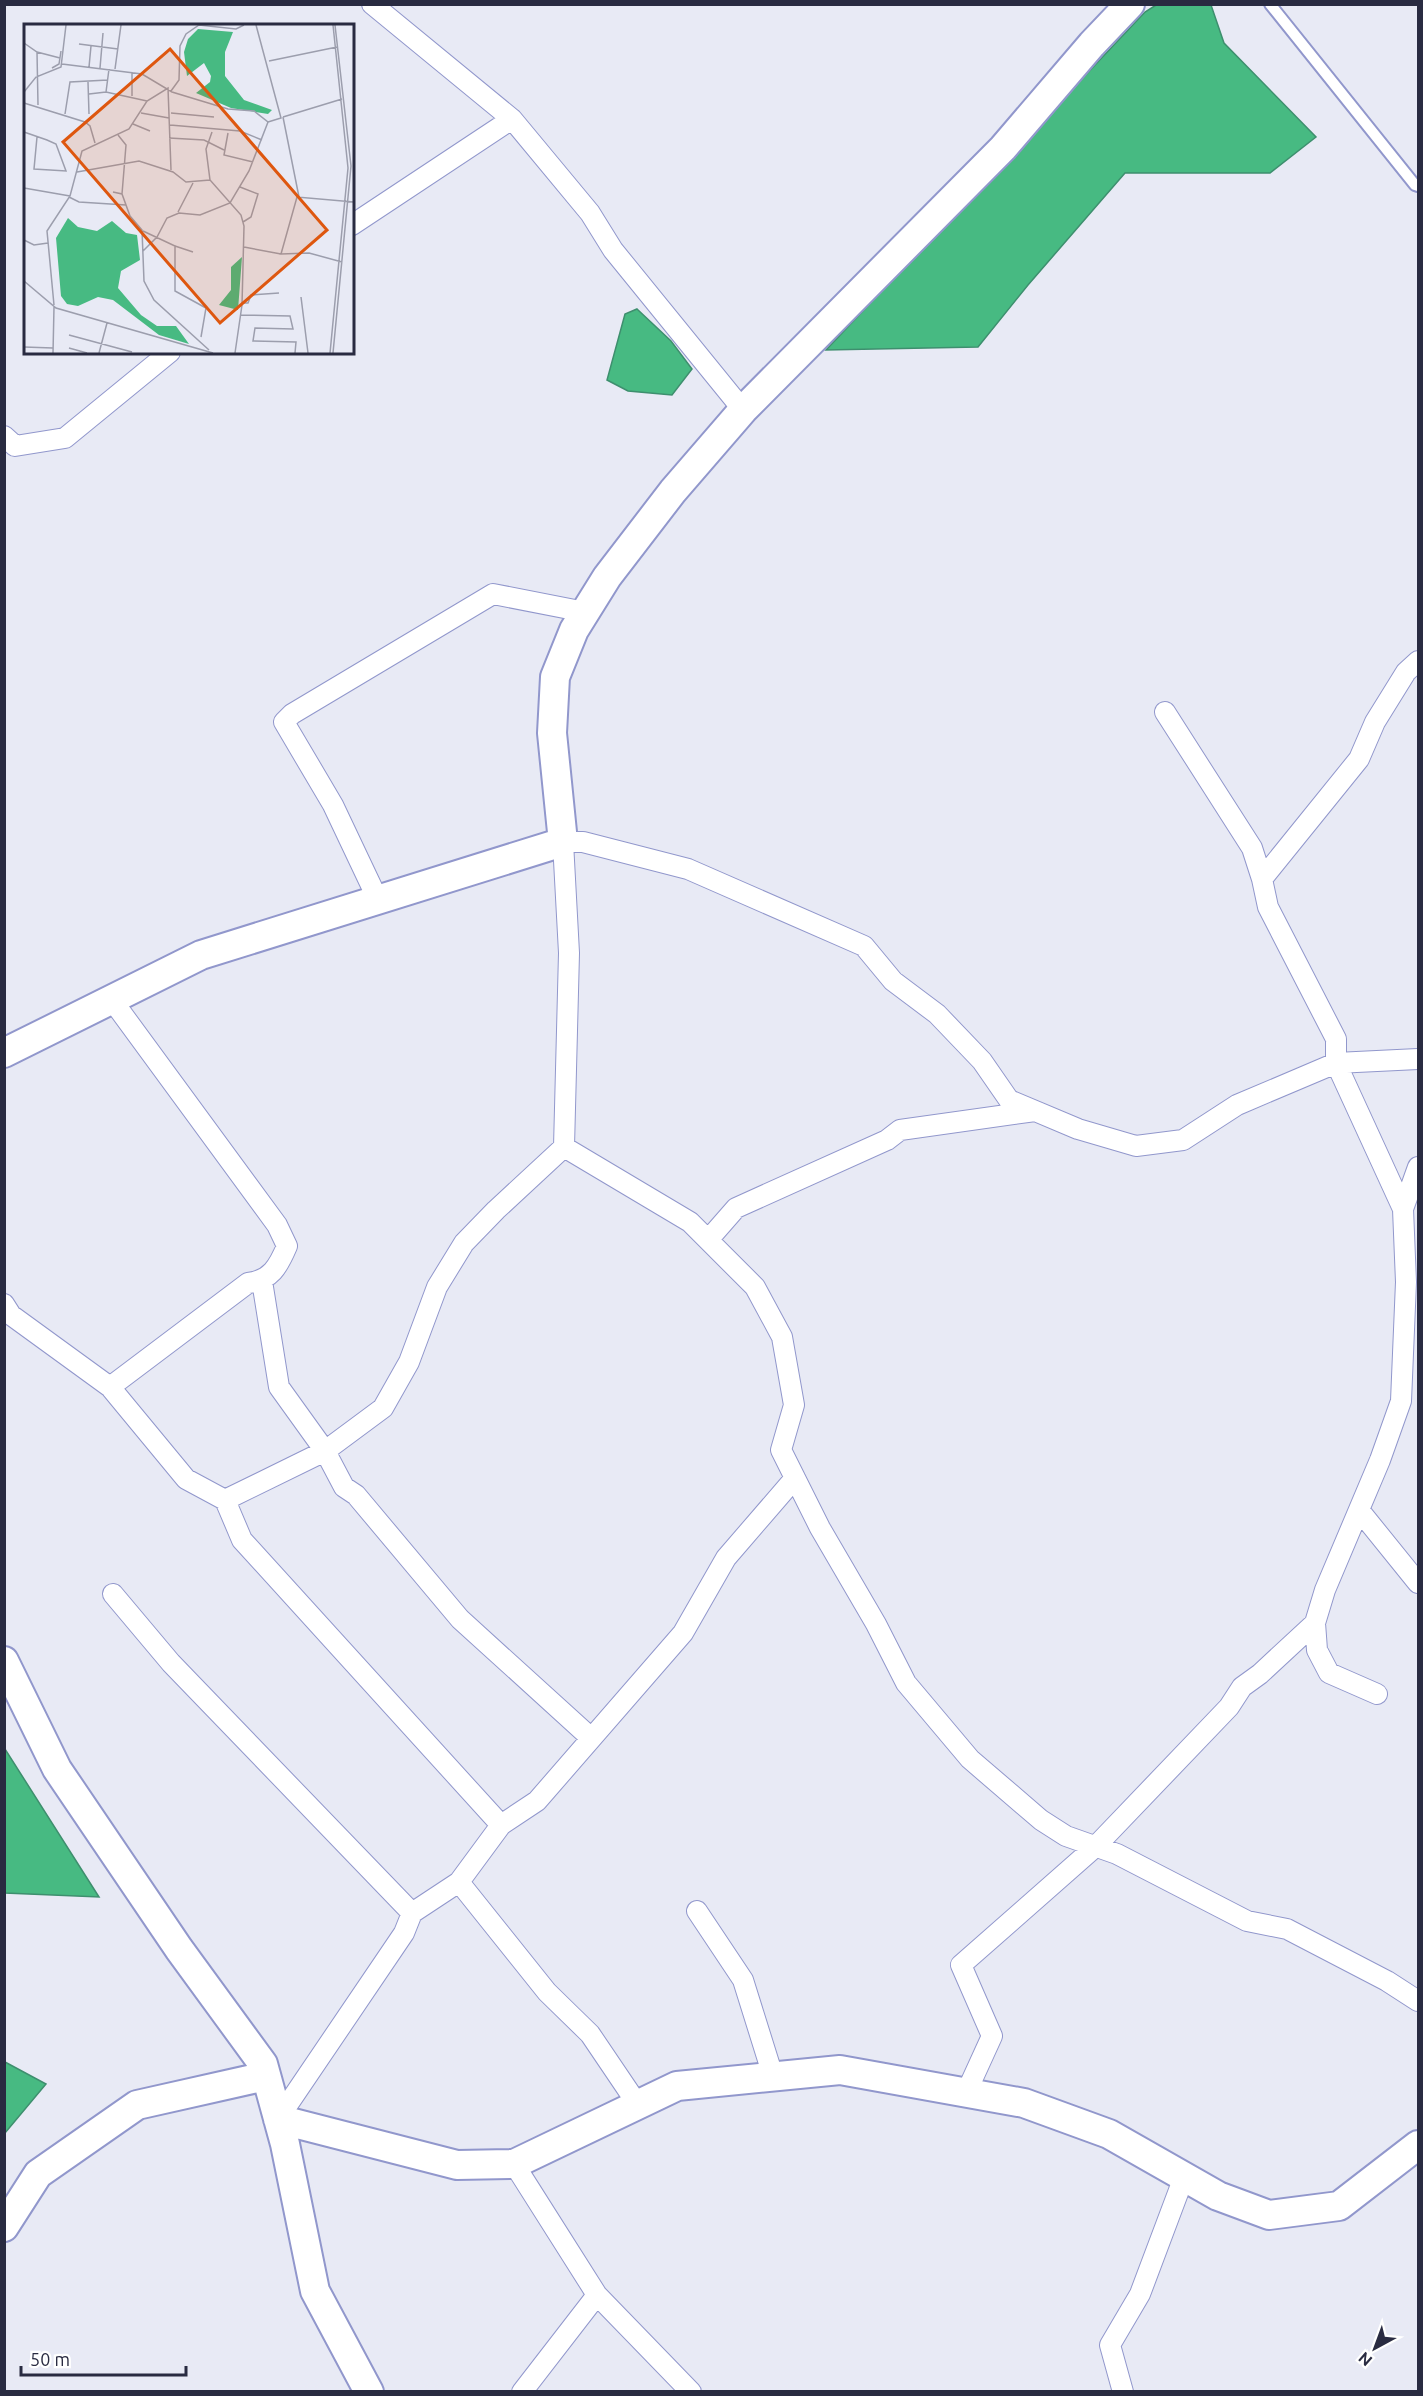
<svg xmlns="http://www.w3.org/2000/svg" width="1423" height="2396" font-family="Ubuntu,sans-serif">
<rect width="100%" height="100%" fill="#e8eaf5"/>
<path fill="#47ba82" stroke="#3e8f6e" stroke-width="1.5" d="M1156,5h55l13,38 92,94 -46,36h-145l-97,112 -50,62 -152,3 319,-338z
M637,309l34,32 21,28 -20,26 -44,-4 -21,-11 18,-66z
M4,1749h1l94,148 -94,-4z
M5,2062l41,22 -41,49 -1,-71z"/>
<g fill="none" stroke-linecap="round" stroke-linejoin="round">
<g stroke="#9197cc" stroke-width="14">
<path id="lane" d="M1270,4l145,181 3,1"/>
</g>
<g stroke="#9197cc" stroke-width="22">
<path id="street" d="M512,119l78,94 23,37 130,160
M352,225l160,-106 -140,-115
M4,436l11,10 50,-8 105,-86
M1165,712l87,136 10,31
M378,900l-45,-95 -49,-83 8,-8 201,-120 92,18
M564,1147l126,75 65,65 27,50 12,68 -13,45 39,78 56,96 30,59 64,76 71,61 25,16 51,18 130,67 40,8 100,52 31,20
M1403,1209l-67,-146v-24l-68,-132 -6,-28 97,-120 16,-37 31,-50 12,-11
M708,1240l28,-32 151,-68 13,-10 135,-19
M262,1281l17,106 46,64 19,36 12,8 104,124 131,119
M4,1304l7,11 99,72 76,92 39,21 17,40 259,285
M110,1387l138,-104c23,-3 30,-16 39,-37l-10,-21 -165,-225
M225,1500l100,-49 58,-43 26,-46 28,-75 27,-44 32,-33 68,-63 5,-194 -6,-111h20l105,27 176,77 29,35 44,33 45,47 27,39 69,29 58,17 47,-6 54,-35 99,-42 82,-4
M1359,1510l59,73
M113,1594l58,69 241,250
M1377,1694l-48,-21 -12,-23 -2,-27 10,-33 55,-130 21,-59 5,-119 -3,-73 15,-42
M459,1882l88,110 43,42 48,71
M697,1911l46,69 30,96
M966,2093l26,-57 -31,-71 134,-118 134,-140 13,-20 18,-13 55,-51
M278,2119l126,-186 8,-20 47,-31 42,-57 36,-24 146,-168 43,-75 69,-80
M514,2164l83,131 94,97
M522,2392l75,-97
M1123,2392l-13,-47 30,-51 44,-117"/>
</g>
<g stroke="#9197cc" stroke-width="32">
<path id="secondary" d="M4,1053l197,-98 362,-113 -11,-109 3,-56 19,-47 33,-53 66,-86 70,-81 260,-262 89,-104 38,-40
M4,1661l53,108 122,180 84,115 22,80 30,147 54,101
M278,2119l179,46 57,-1 163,-78 163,-16 184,33 85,31 109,62 51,19 70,-9 79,-61
M4,2227l34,-53 99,-69 129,-29"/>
</g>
<use href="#lane" stroke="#fff" stroke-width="10"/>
<use href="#street" stroke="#fff" stroke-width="20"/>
<use href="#secondary" stroke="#fff" stroke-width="28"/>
</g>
<g transform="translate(24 24)">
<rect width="330" height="330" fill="#e8eaf5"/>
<path d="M174,5l35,3 -8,20v24l19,24 28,10 -4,4 -37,-6 -35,-15 14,-11 1,-6 -7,-13 -17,13 -3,-24 4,-13zM44,194l10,9 19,4 15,-10 14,12 11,2 3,25 -19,11 -3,17 23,27 16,11h19l13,18 -30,-9 -46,-35 -15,-3 -20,9 -11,-2 -6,-8 -5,-58zM218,233l-4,53 -19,-5 12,-15v-23z" fill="#47ba82"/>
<path fill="none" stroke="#9c9ead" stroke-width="1.5" d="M232,1l25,93 -13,4M0,19l13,9 23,6M55,20l39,5M13,28l1,53M245,37l68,-14M38,40l80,10 30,18 56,17 26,2 14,11 -19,49 -19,32 -30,12 -21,-2 -12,5 -10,19 -14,14M65,43l2,-21M28,44l7,-4 2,-13M76,44l3,-35M91,45l6,-44M108,48v24M64,58l1,32M147,67l8,-11 1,-34 6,-12 13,-9 37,4 8,-4M0,68l12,-15 25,-10 5,-42M82,68l3,-23M65,70l17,-2 41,9M0,79l61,19 5,4 5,17M117,89l28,5M147,89l43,4M41,90l5,-32 38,-2M259,93l16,80M259,93l59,-18M109,100l17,7M146,101l70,6 22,9M0,108l23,8 9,4 10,27 -32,-2 3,-32M188,108l-6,17 4,31 31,35 3,11 -2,79 -7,48M204,109l-4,22 29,7M94,111l8,10 -4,49M145,114l35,2 20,10M53,148l62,-11 34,11 13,10 24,-2M216,163l18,7 -7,23 -8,5M0,164l46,8M89,168l9,2 8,22 12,14 2,51 10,19 55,50M45,173l10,5 47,3M154,188l15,-29M119,207l32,15v45l31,17 -5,29M0,216l10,5 14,-2M151,222l18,6M220,223l37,7M318,238l-33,-9 -28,1 16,-57 57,5M0,257l32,27 157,45M277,273l7,56M218,279h6l3,-8 28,-2M30,281l-7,-74 23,-35 12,-45 47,-22 18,-28 21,-13 3,82M216,291l50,1 3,13 -38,-1 -2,13 43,1 -1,11M45,311l63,17M0,323l29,1M45,324l18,5M29,329l1,-46M75,329l8,-30M306,329l18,-185 -15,-143M309,329l18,-187 -16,-141"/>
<path fill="#de570f" fill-opacity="0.15" stroke="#de570f" stroke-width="3" d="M146,25l157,181 -107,93 -157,-181z"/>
<rect width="330" height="330" fill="none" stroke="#292b41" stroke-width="3"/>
</g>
<rect width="1423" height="2396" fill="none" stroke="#292b41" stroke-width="12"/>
<g transform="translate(1375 2348) rotate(221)" stroke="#ffffff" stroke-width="4.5" paint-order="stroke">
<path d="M0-4.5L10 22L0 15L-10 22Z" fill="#292b41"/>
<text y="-9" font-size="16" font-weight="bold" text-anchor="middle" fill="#292b41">N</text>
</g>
<path d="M21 2366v9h165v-9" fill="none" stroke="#292b41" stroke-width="3"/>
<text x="30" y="2366" font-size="18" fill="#292b41" stroke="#ffffff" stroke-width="4.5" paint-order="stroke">50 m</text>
</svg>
